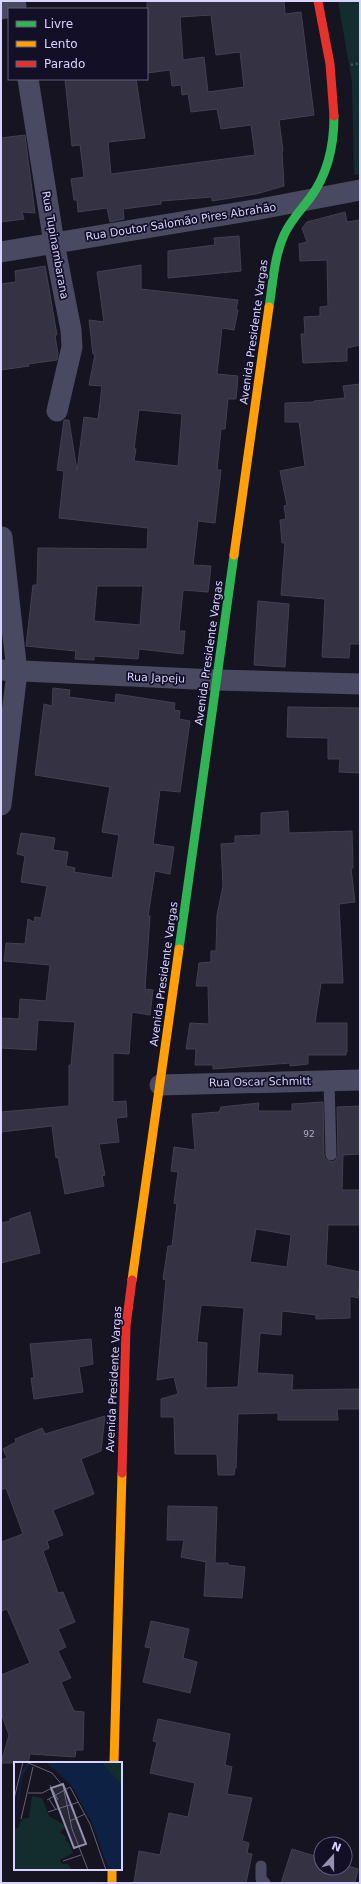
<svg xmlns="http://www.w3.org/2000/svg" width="361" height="1884" font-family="'DejaVu Sans',sans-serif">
<rect width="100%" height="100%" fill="#161421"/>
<path fill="#132c2d" d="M338,1h22v173l-6,1 -2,-93z"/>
<path fill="#343243" stroke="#433f54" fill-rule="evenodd" d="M147,1h137l1,13 16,-2 13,103 -35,5 4,31h-1l2,35 -28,8 -44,7v-4l-51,4v3l-38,5 1,10 -14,3 -3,-14 -29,4 -1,-12h-3l-3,-21 13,-2 -4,-32 -8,1 -7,-67h71l9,59 -37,4 3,32 144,-19 -4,-30 -30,4 -4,-20 -26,3 -3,-18 -6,1 -1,-10 -9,1 -2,-16 -23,3zM211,15l5,40 24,-3 4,35 -36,5 -4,-35 -21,3 -3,-43z
M25,135l10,78 -13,-1 2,7 -23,3v-84z
M345,212l2,10 13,-2v125l-13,3v13l-44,2 -2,-29h4l-1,-17 16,-1v-9l8,-1 -1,-46 -27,1 -1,-17 8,-2 -5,-14 5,-6z
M239,236l2,35 -73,7v-27l47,-6 -1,-7z
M141,265v24l97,11 -2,9 2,1 -4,20 -12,-2 -5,46 21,2 -2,23h-8l-3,30h-4l-4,41h4l-6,53 -17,-2 -5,44 18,1 -3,26 -25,-2 -4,41h6l-2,23 -44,-5 -1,10 -44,-3v4l-19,-1 1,-8 -50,-5 7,-61h4l1,-37 109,1 1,-21 -89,-10 5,-47 -7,-1 7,-50h5l8,51 7,-54 14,2 4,-33 -13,-1 6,-31h-2l-4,-34 15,2 -7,-50zM139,410l43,4 -4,52 -44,-5 2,-12h-2zM97,586h46l-3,39 -46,-4z
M45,266l12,69h-2l3,19 -1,6 -29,4 1,2 -28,4v-86l15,-2 -1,-11z
M360,384v260h-10l-1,14 -27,-1 3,-58 -44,-4 4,-52h-3l-2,-23 6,-1 -2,-13 3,-1 -7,-34 25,-5 -6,-44h-14v-19l29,-1v-1l31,-3 -2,-12z
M258,601l31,3 -4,63 -31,-2z
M53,688l17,2 -1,7 46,6 1,-9 59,9 -1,7 6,1 -1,8 11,2 -10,71 -20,-2 -7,54 21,3 -4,27 -15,-3 -7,45h2l-5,73 8,1 -3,25 -18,-3 -3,42 -16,-1v49l13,-1 1,16 -11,1 3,24 -20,2 6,31 -3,1 2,10 -39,8 -7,-37 -2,1 -4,-32 -51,6v-20l68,-6v-41h2l4,-43 -37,-2 -2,30 -35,-2v-30l18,1 1,-20 26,2 4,-36 -46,-4 2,-18 19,1 3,-25 6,3 1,-5 6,1 6,-32 -26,-4 4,-26 -8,-2 4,-21 34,5 -2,12 15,2 -2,14 9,2 -1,4 38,6 7,-43 -17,-3 8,-45 -75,-12 9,-71 8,2z
M288,707l72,1v65l-21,-1 1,-13h-12v-21l-41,-1z
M288,811l1,22 63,-2 1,37h-2l4,34 -16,2 4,79h-22l-6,40h32v29h-1v3h-38v9l-18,2v-3l-77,6v-4h-18l1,-16h-10l4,-26 19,1 -1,-38h-12l3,-23 12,-1v-11h5l1,-36 6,-29 -2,-42 14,-1v-7l26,-1v-22z
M323,1102l1,53 1,4 6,3 4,-1 3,-6 -1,-48 23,-1v48l-17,1 -1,35h18v35h-32l-2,40 34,7 -2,26 -8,-2v22l-34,1v-4l-34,-4 -1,24 -21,-2 -3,40 36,2 -1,15 68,-1v20h-23l1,11h-60v-7l-40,1 -2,54h-1l-1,7h-16l-1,-21h-42l-1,-37h-13v-18l17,-5 -4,-17 -17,3 9,-100 -3,-1 5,-33h4l5,-42 -3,-1 4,-31 -7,-1 3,-24 21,3 -3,-36 27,-2 2,-5 38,-4 -1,8h34v-7zM256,1229l35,6 -4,32 -37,-5zM201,1305l43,3 -6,79 -32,1 1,-45 -10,-1z
M30,1212l10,41 -39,10v-40l9,-2v-2z
M91,1339l2,25 -14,3 4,25 -49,7 -3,-21h3l-4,-34z
M105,1416l-4,35 -20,8 13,35 -41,16 10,25 -16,6 2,7 -6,3 15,42 5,-1 12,30 -17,7 8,18 -8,4 13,27 -10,4 13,29 10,1 -1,38h-7l-1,7 -45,-3 -2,9h-27l8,-28 -8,-22v-38l29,-12 -23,-54 -6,2v-69l22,-8 -17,-46 -5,2v-30l6,-2 -4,-9 13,-7 -1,-3 27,-11 3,6z
M168,1506l49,1 -2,56h13v2l17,2 -3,31 -38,-2 2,-34 -25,-5 3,-17h-17z
M151,1621l38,8 -6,29 14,4 -7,31 -47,-11 8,-34 -6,-1z
M158,1719l72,15 -5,31 7,2 -5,27 25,4 -10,43 7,2 -2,10 5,1 -6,29h-106l-6,-1 5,-31 21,4 9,-42 19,4 7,-34 -45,-10 7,-31 -4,-1z
M292,1849l29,9v10h24v-3l13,4 -3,14h-74z"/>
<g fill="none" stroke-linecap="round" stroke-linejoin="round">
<path stroke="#44505f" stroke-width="2.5" stroke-dasharray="2 3" stroke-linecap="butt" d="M351,65l9,-2"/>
<path stroke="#4a4962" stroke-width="11" d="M329,1081l2,74
M261,1866v13l4,4"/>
<path stroke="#4a4962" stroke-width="21" d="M1,9l15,-3
M28,79l26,164 17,87 1,17 -15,64
M1,252l259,-43 100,-19
M1,670l215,10 144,4
M1,805l16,-133 -15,-135
M160,1085l200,-5"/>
<path stroke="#30b455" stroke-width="9" d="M269,307c4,-24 5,-50 15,-72 6,-14 17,-25 26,-37 18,-24 24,-53 24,-82
M179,949l55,-394"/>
<path stroke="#ff9f0a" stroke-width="9" d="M234,555l35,-248
M132,1280l47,-331
M114,1763l8,-290
M112,1869v14"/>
<path stroke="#e5322d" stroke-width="9" d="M318,1l12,63 4,52
M122,1473l4,-147 6,-46"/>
</g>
<g text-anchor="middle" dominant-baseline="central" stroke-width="3.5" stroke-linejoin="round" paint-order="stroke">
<g font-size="9" fill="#b0acd0">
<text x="309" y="1134">92</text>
</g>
<g font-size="11" fill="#d9d4ff" stroke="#130f26">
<text transform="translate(181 222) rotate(-9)">Rua Doutor Salomão Pires Abrahão</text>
<text transform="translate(55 245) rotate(80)">Rua Tupinambarana</text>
<text transform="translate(254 332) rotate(-82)">Avenida Presidente Vargas</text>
<text transform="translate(209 653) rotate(-82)">Avenida Presidente Vargas</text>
<text transform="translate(156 678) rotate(2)">Rua Japeju</text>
<text transform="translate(164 974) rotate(-82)">Avenida Presidente Vargas</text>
<text transform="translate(260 1082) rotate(-1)">Rua Oscar Schmitt</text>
<text transform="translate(114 1379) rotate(-87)">Avenida Presidente Vargas</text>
</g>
</g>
<g transform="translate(14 1762)">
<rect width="108" height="108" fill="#161421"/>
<path d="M87,0h21v23l-20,-21zM18,34l10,2 7,18 17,10 -6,6 6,5 -1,3 4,3 4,10 -13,7 2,4h6l4,6h8h-66v-41l4,-1 4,-9 7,-1z" fill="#132c2d"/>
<path d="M14,0h3l-8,13 -9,55 7,-57zM32,0h55l21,23v85h-13l-18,-50 -20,-35z" fill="#0d2144"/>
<path fill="none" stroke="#0d2144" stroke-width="2" d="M52,0l11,13 17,32 25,63"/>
<path fill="none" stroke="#64617a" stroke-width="1" d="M12,0l26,11 11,13 9,43 16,41M36,23l8,15M14,31h14l10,-5M0,37l9,-37M35,37l7,11M33,38l23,-13 20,37 16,46M44,43l4,12M58,43l4,13M34,50l31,-10M7,57l12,-52M56,59l15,-7M49,99l18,-6"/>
<path fill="#9591b1" fill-opacity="0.15" stroke="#9591b1" stroke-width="2" d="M49,22l23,60 -12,4 -23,-60z"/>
<rect width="108" height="108" fill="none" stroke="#d9d4ff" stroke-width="2"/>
</g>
<rect width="361" height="1884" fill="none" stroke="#d9d4ff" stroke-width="4"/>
<rect x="8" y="8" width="140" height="72" fill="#130f26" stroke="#625e7d"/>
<rect x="16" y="21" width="20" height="6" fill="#30b455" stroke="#625e7d"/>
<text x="44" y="28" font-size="12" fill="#d9d4ff">Livre</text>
<rect x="16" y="41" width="20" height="6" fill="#ff9f0a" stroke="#625e7d"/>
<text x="44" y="48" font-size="12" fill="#d9d4ff">Lento</text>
<rect x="16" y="61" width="20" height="6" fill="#e5322d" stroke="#625e7d"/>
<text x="44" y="68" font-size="12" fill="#d9d4ff">Parado</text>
<g transform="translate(333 1856) rotate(21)"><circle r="19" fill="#130f26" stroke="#625e7d"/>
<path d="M0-3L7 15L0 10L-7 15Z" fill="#9591b1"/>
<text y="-6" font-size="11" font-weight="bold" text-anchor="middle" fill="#d9d4ff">N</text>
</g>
</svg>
